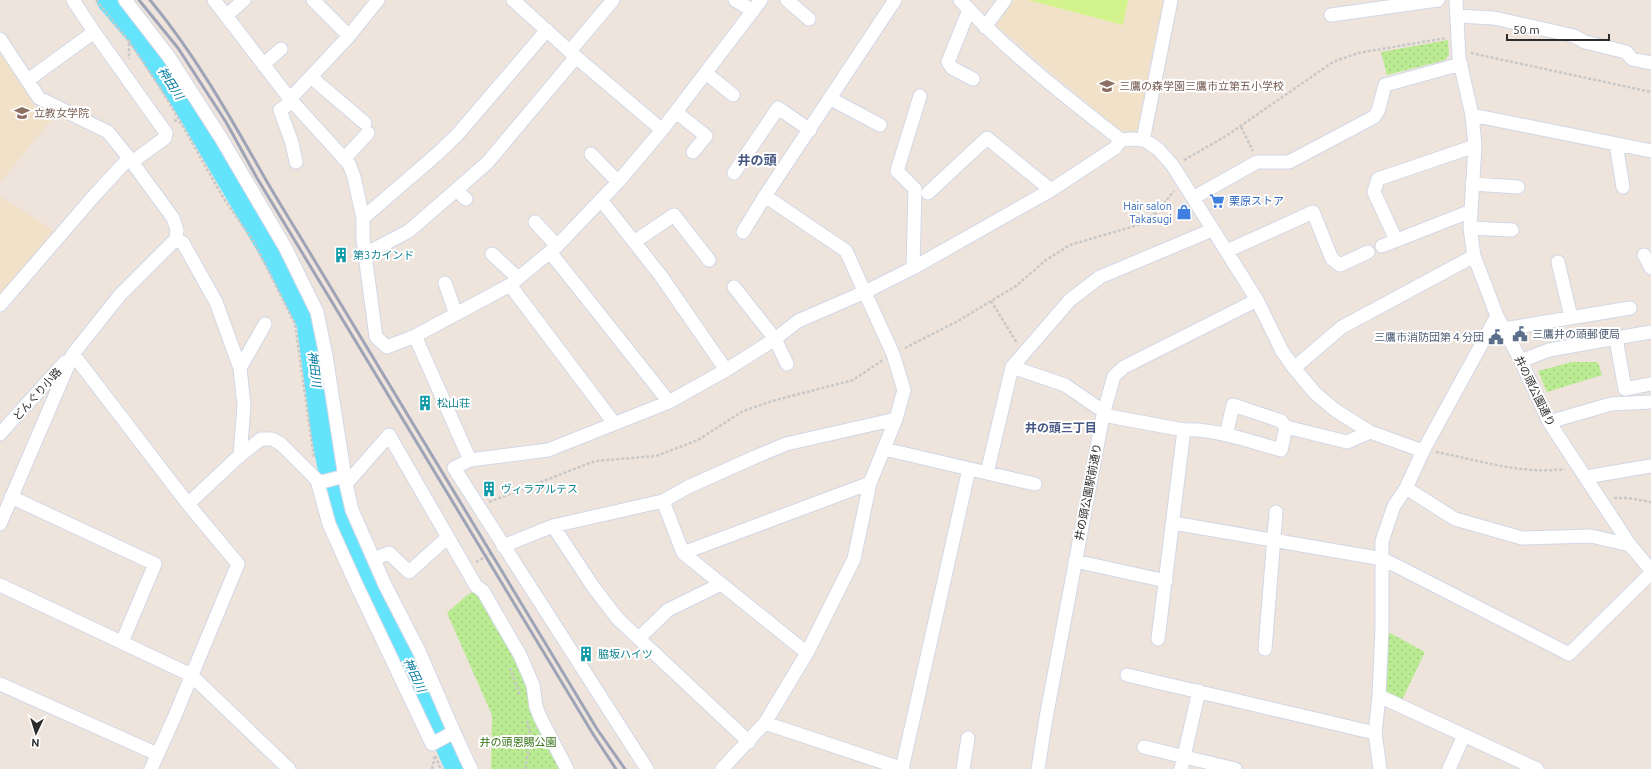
<svg xmlns="http://www.w3.org/2000/svg" width="1651" height="769" font-family="Ubuntu,'Noto Sans JP',sans-serif">
<defs>
<pattern id="grass-dots" width="8" height="8" patternUnits="userSpaceOnUse"><rect width="8" height="8" fill="#baeb92"/><path d="M2 2h.1M6 6h.1" fill="none" stroke="#a0ca7e" stroke-width="1.8" stroke-linecap="round"/></pattern>
</defs>
<rect width="100%" height="100%" fill="#efe4dc"/>
<path fill="#f2e1c9" d="M1010,0h154l-14,64 -13,69 -18,-3 -127,-108z
M0,50l12,15 22,42 18,12 -52,64z
M0,196l56,36 -56,64z"/>
<path fill="url(#grass-dots)" d="M1448,40l1,15 -4,5 -58,15 -6,-23z
M1572,362h26l4,13 -55,17 -9,-21z
M474,591l5,1 21,33 64,144h-73l1,-54 -45,-102 19,-17z
M1388,632l37,20 -24,50 -18,-9z"/>
<path fill="#d3f48d" d="M1028,0h100l-5,25z"/>
<g fill="none" stroke-linecap="round" stroke-linejoin="round">
<path stroke="#63e3fc" stroke-width="25" d="M109,0l31,36 43,64 95,162 31,61 15,114 12,60 12,34 51,104 59,134"/>
<g stroke="#d1d7e6" stroke-width="15">
<path id="minor" d="M73,0l21,32 72,101 -1,5 -33,24
M125,0l44,57 52,81 64,109 32,65 9,44 20,128 6,26 33,75 34,66 35,81
M214,0l76,99 59,65 5,13 9,41v22l13,97 11,10 28,-11 95,-51 47,-39 61,-64 44,-52 99,-130
M313,0l36,36
M513,0l63,57 86,73
M735,0l18,11
M787,0l22,19
M960,0c47,51 106,97 161,140l10,-1 12,1 6,3 9,6 15,17 84,134 25,51 12,17 21,25 20,17 35,22 53,19
M1456,0l3,58 13,57 3,31 -5,82 4,28 23,60 24,45 28,61 81,123 21,25
M969,10l-21,52 4,6 21,11
M1331,15l107,-15
M226,16l18,-16
M1457,16l37,2 80,18 11,6 41,10 6,7 19,4
M985,27l20,-27
M0,39l39,59 69,34 21,26 44,60 4,12 -1,9 -56,56 -47,59 115,150 50,60 -64,154 -23,51
M570,51l43,-51
M263,65l18,-16
M706,73l27,22
M312,78l53,45
M28,80l66,-48
M290,99l59,-63 29,-36
M831,99l49,26
M292,102l-12,8 12,33 4,19
M676,112l30,24 -13,16
M1472,115l179,36
M1143,140l28,-140
M1616,144l7,43
M591,154l27,28
M344,159l24,-26
M734,173l44,-65 32,22
M1472,184l46,3
M456,190l10,9
M928,193l59,-55 64,52
M1193,198l64,-36h32l85,-45 4,-6 7,-26 76,-21
M601,200l60,76 65,94
M363,218l73,-63 21,-20 90,-105
M535,222l22,24
M1470,228l42,2
M743,232l22,-36
M176,239l7,4 33,59 24,66
M1396,240l-22,-48 4,-13 97,-33
M634,242l40,-27 35,45
M1382,246l89,-35
M1227,251l86,-39 19,47 8,6 28,-13
M550,252l119,150
M365,254l44,-23 78,-68 89,-106
M492,254l26,24
M1644,255l7,13
M1558,262l13,55
M913,268l2,-79 -18,-18 23,-75
M445,283l11,31
M510,285l104,138
M734,287l41,52 12,25
M0,305l93,-108 36,-39
M1504,329l126,-21
M415,336l55,124
M1616,339l9,50 26,-5
M1521,361l28,-11 102,-18
M1012,367l53,18 32,22 8,2
M1294,368l48,-41 132,-71
M1103,415l81,15c25,-3 72,13 97,20l5,-23 61,15 23,-10
M1549,422l62,-18 40,-2
M0,434l65,-72
M1226,435l7,-30 48,16 5,6
M884,449l151,35
M240,456l4,-50 -4,-38 25,-44
M987,473l25,-106 58,-67 30,-23 112,-47
M1586,477l65,-11
M317,480l12,44 27,60 76,160 22,-12 17,37
M346,484l43,-49 87,151 7,5 37,64 13,30 3,22 5,12 26,50
M1406,488l49,31 67,19 69,-2 39,9
M11,497l144,67 -33,78
M663,501l20,52 124,100
M188,504l49,-46 24,-19h11l9,5 36,36 5,2 22,-6
M1173,523l210,36 186,95 82,-81
M0,524l73,-170
M553,526l41,62 24,31 131,123
M503,546l50,-20 110,-25 25,-14 67,-30 31,-13 110,-25
M683,553l187,-70
M374,559l15,-6 20,19 39,-35
M1075,561l91,20
M0,585l191,90 98,94
M639,638l29,-28 53,-26
M1158,639l26,-209
M1265,649l11,-137
M1127,675l248,58
M0,684l157,70
M1379,696l158,73
M765,723l138,46
M1144,747l91,22
M647,769l-193,-301 16,-8 78,-10 121,-48 57,-32 49,-31 23,-18 67,-29 48,-24 138,-78 64,-42 6,-8
M722,769l43,-46 42,-70 47,-94 16,-76 26,-64 8,-29 -11,-36 -47,-103 -81,-55 130,-196
M902,769l67,-300
M963,769l5,-31
M1038,769l8,-51 57,-303 11,-39 10,-9 133,-67
M1181,769l18,-78
M1380,769l-5,-36 4,-37 3,-68v-87l12,-35 12,-18 17,-37 74,-135
M1449,769l15,-34"/>
</g>
<path stroke="#c8c8c8" stroke-width="2.5" stroke-dasharray="3 2" stroke-linecap="butt" d="M96,0l33,41v18
M129,41l32,48 20,34
M1471,53l180,39
M174,120l7,3 43,76 30,43 41,82 19,134
M1241,127l12,24
M1184,160l42,-24 107,-74 25,-9 88,-15
M991,301l26,42
M905,348l53,-27 58,-35 30,-26 24,-15 68,-20 18,-12 18,-22
M1436,452c43,8 85,23 129,17
M1614,498h14l23,4
M489,502l106,-41 61,-5 42,-16 45,-29 29,-10 81,-21 30,-20
M476,562l16,-9
M510,668l10,27
M527,721l4,17
M435,756l6,13
M432,769l3,-13
M525,769l6,-31"/>
<use href="#minor" stroke="#fff" stroke-width="13"/>
<path stroke="#9ea4b8" stroke-width="3" d="M139,0l39,48 48,74 31,56 336,556 23,35
M150,0c44,53 78,113 112,173 14,25 30,50 45,75l290,481 28,40"/>
</g>
<defs>
<g id="school-bare" transform="scale(1.2)"><path d="M0-5L7-2L0 1L-7-2ZM-4 1L0 2.5L4 1V4Q0 6-4 4Z" fill="#8d6e63" stroke="#fff" stroke-width="2.5" paint-order="stroke"/></g>
<g id="supermarket-bare" transform="scale(1.2)"><path d="M-6-5.5h2.5l.6 2H6L4.5 2H-2.5L-4.4-4H-6ZM-1.5 3.2a1.3 1.3 0 1 0 .1 0ZM3 3.2a1.3 1.3 0 1 0 .1 0Z" fill="#3f7fe0" stroke="#fff" stroke-width="2.5" paint-order="stroke"/></g>
<g id="shop-bare" transform="scale(1.2)"><path d="M-5-2.5h2.3a2.7 3.5 0 0 1 5.4 0H5L5.5 6h-11ZM-1.5-2.5h3a1.5 2.3 0 0 0-3 0Z" fill="#3f7fe0" stroke="#fff" stroke-width="2.5" paint-order="stroke"/></g>
<g id="building-bare" transform="scale(1.2)"><path d="M-4-6H4V6H1V3H-1V6H-4ZM-2.5-4.3h1.7v1.8h-1.7ZM.8-4.3h1.7v1.8H.8ZM-2.5-1h1.7V.8h-1.7ZM.8-1h1.7V.8H.8Z" fill="#0f9aa8" stroke="#fff" stroke-width="2.5" paint-order="stroke"/></g>
<g id="civic-bare" transform="scale(1.2)"><path d="M-.6-6.5H3V-4.5H.6V-3L4-1V1h2V6H-6V1h2V-1L-.6-3ZM-1.2 2.5V6h2.4V2.5Z" fill="#5c6f8a" stroke="#fff" stroke-width="2.5" paint-order="stroke"/></g>
</defs>
<g fill-rule="evenodd">
<use href="#school-bare" x="1107" y="86"/>
<use href="#school-bare" x="22" y="113"/>
<use href="#supermarket-bare" x="1217" y="201"/>
<use href="#shop-bare" x="1184" y="212"/>
<use href="#building-bare" x="341" y="255"/>
<use href="#civic-bare" x="1520" y="334"/>
<use href="#civic-bare" x="1496" y="337"/>
<use href="#building-bare" x="425" y="403"/>
<use href="#building-bare" x="489" y="489"/>
<use href="#building-bare" x="586" y="654"/>
</g>
<g text-anchor="middle" dominant-baseline="central" stroke-width="4" stroke-linejoin="round" paint-order="stroke">
<g font-size="11" fill="#785e54" stroke="#fff" text-anchor="start">
<text x="1119" y="86">三鷹の森学園三鷹市立第五小学校</text>
<text x="34" y="113">立教女学院</text>
</g>
<g font-size="11" fill="#366cbe" stroke="#fff" text-anchor="start">
<text x="1229" y="201">栗原ストア</text>
<text x="1172" y="206" text-anchor="end">Hair salon<tspan x="1172" dy="13">Takasugi</tspan></text>
</g>
<g font-size="11" fill="#0d838f" stroke="#fff" text-anchor="start">
<text x="353" y="255">第3カインド</text>
<text x="437" y="403">松山荘</text>
<text x="501" y="489">ヴィラアルテス</text>
<text x="598" y="654">脇坂ハイツ</text>
</g>
<g font-size="11" fill="#4e5e75" stroke="#fff" text-anchor="start">
<text x="1532" y="334">三鷹井の頭郵便局</text>
<text x="1484" y="337" text-anchor="end">三鷹市消防団第４分団</text>
</g>
<g font-size="11" fill="#2b2b2b" stroke="#fff">
<text transform="translate(1535 391) rotate(64)">井の頭公園通り</text>
<text transform="translate(37 394) rotate(-48)">どんぐり小路</text>
<text transform="translate(1088 492) rotate(-79)">井の頭公園駅前通り</text>
</g>
<g font-size="11" fill="#307112" stroke="#fff">
<text x="518" y="742">井の頭恩賜公園</text>
</g>
<g font-size="12" font-style="italic" fill="#017ba2" stroke="#fff">
<text transform="translate(171 83) rotate(57)">神田川</text>
<text transform="translate(315 369) rotate(83)">神田川</text>
<text transform="translate(415 675) rotate(65)">神田川</text>
</g>
<g font-size="12" font-weight="bold" fill="#465781" stroke="#fff">
<text x="1061" y="427">井の頭三丁目</text>
</g>
<g font-size="13" font-weight="bold" fill="#465781" stroke="#fff">
<text x="757" y="160">井の頭</text>
</g>
</g>
<g transform="translate(36 733) rotate(184)" stroke="#ffffff" stroke-width="3" paint-order="stroke">
<path d="M0-3L7 15L0 10L-7 15Z" fill="#2b2b2b"/>
<text y="-6" font-size="11" font-weight="bold" text-anchor="middle" fill="#2b2b2b">N</text>
</g>
<path d="M1507 34v6h102v-6" fill="none" stroke="#2b2b2b" stroke-width="2"/>
<text x="1513" y="34" font-size="12" fill="#2b2b2b" stroke="#ffffff" stroke-width="3" paint-order="stroke">50 m</text>
</svg>
